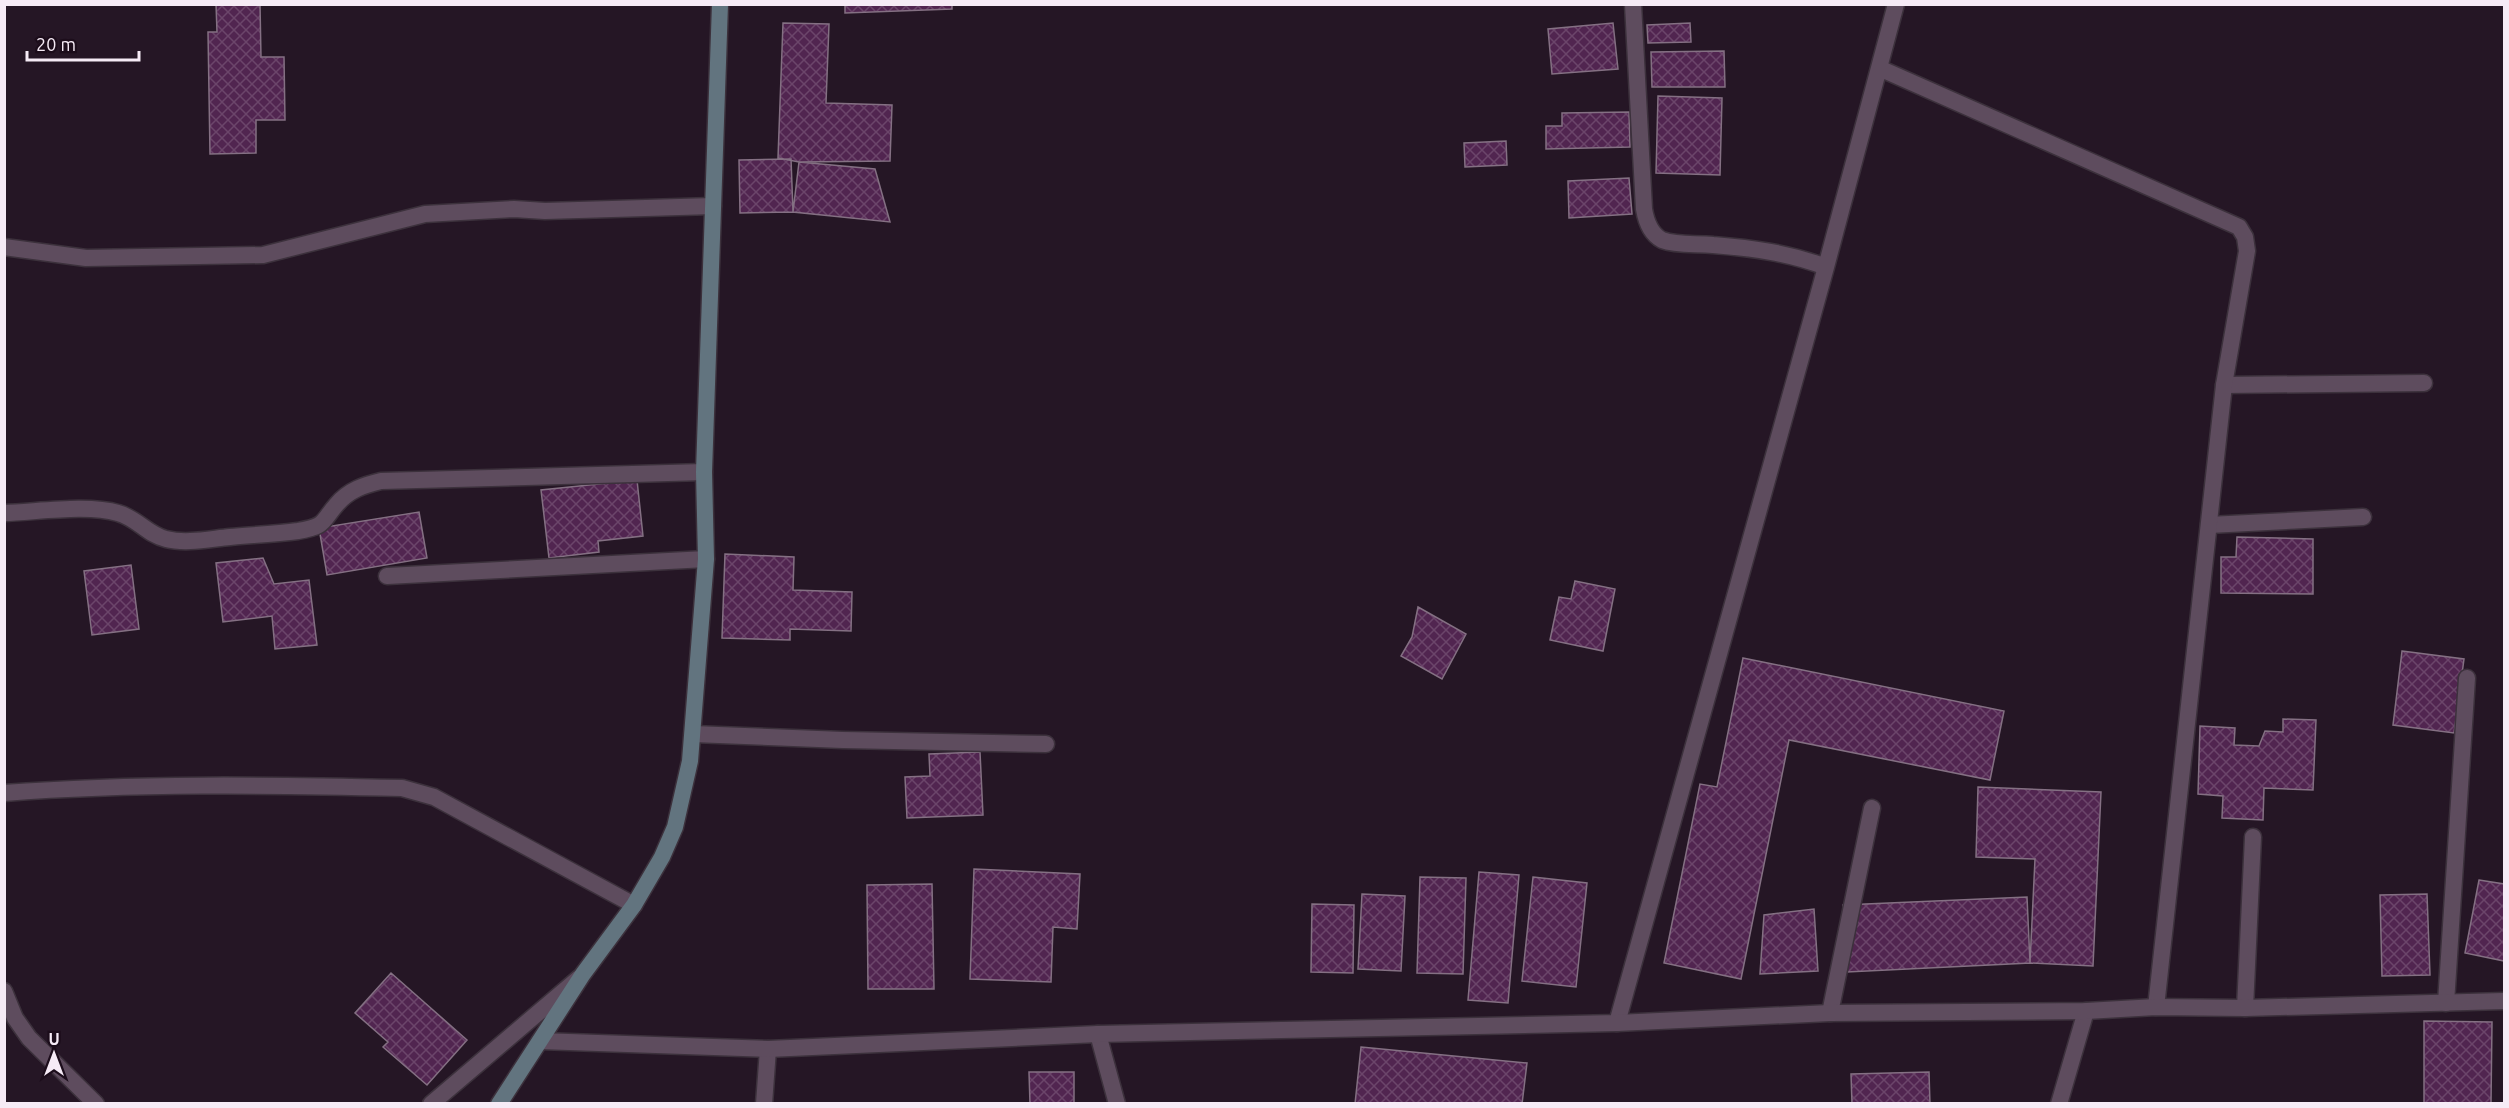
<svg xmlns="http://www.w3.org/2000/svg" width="2509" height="1108" font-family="Ubuntu,sans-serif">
<defs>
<pattern id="building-cross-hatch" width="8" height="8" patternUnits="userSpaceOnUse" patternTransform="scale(1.5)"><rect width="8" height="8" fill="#512550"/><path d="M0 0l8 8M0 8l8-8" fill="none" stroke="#6b456a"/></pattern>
</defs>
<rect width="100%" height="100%" fill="#251625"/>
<path fill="url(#building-cross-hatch)" stroke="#847083" stroke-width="1.5" d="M216,4h44l1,53h23l1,63h-29v33l-46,1 -2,-122h9z
M845,4h107v5l-107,4z
M783,23l46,1 -3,79 66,2 -2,56 -91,1 -21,-4z
M1613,23l5,46 -66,5 -4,-45z
M1690,23l1,19 -43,1 -1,-18z
M1724,51l1,36h-73l-1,-35z
M1658,96l64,2 -2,77 -64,-2z
M1629,112l1,35 -84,2v-23h16v-13z
M1506,141l1,24 -42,2 -1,-24z
M791,159l2,53 -53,1 -1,-53z
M799,162l76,7 15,53 -97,-10z
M1629,178l3,36 -63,4 -1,-37z
M637,480l6,56 -45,5 1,11 -50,6 -8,-68z
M419,512l8,46 -100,17 -8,-47z
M2237,537l76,2v55l-92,-1v-36h15z
M725,554l69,3 -1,33 59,2 -1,39 -61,-2v11l-68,-2z
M263,558l11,26 35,-4 8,65 -42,4 -3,-33 -49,6 -7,-59z
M131,565l8,64 -47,6 -8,-64z
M1575,581l40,8 -12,62 -53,-11 9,-43 12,2z
M1418,607l48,27 -24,45 -41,-23 11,-19z
M2402,651l62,8 -10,74 -61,-8z
M1743,658l261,53 -14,69 -201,-40 -48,239 -77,-16 36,-179 17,3z
M2283,719l33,1 -3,70 -49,-2 -1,32 -41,-2 1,-22 -25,-2 2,-68 35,2 -1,17 25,1 6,-15 18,1z
M980,752l3,63 -76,3 -2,-41 25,-1 -1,-22z
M1978,787l123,5 -8,174 -63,-3 5,-104 -59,-2z
M974,869l106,5 -3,55 -24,-2 -2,55 -81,-3z
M1479,872l40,3 -11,128 -40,-3z
M1420,877l46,1 -3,96 -46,-1z
M1533,877l54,6 -11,104 -54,-6z
M2479,880l25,4v77l-39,-8z
M932,884l2,105h-66l-1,-104z
M1362,894l43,2 -4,75 -43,-2z
M2427,894l3,81 -48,1 -2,-81z
M2027,897l3,66 -183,9 -4,-67z
M1312,904l42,1 -1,68 -42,-1z
M1814,909l4,62 -58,3 4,-59z
M391,973l76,67 -40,45 -44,-38 5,-5 -33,-29z
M2424,1021l68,1 -1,82h-67z
M1361,1047l166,16 -5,41h-167z
M1029,1072h45v32h-44z
M1929,1072l1,32h-78l-1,-30z"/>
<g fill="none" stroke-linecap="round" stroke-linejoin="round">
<g stroke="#3c313c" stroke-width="19">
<path id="service" d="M2224,385l200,-2
M2209,525l154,-8
M2446,1003l21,-325
M2245,1008l8,-171
M1830,1013l42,-205"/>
</g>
<g stroke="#3c313c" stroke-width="19">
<path id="minor" d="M1633,4l11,205c2,12 7,25 18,31 16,6 35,3 51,5 39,3 76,8 113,22
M1879,68l360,159 6,10 2,14 -23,134 -68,622
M4,247l82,11 177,-3 162,-41 89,-5 31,2 168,-5
M4,513c33,-1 84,-9 114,0 19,5 30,22 48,26 20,5 43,0 64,-2 22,-2 45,-3 68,-6 29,-5 23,-9 39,-27 12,-14 27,-19 44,-23l323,-9
M387,576l319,-17
M693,734l150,6 203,4
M4,793c131,-10 267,-8 398,-5l32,9 200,108
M4,991l11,27 14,20 67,66
M1617,1023l209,-756 70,-263
M1098,1034l19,70
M431,1104l148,-126
M764,1104l4,-55
M2059,1104l27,-93"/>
</g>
<g stroke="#3c313c" stroke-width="19">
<path id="tertiary" d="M540,1041l228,8 330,-15 519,-11 213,-10 256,-2 70,-4 89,1 259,-7"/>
</g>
<g stroke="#3c313c" stroke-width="19">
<path id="secondary" d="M499,1104l84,-130 51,-69 28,-48 13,-30 15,-66 16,-202 -2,-87 16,-468"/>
</g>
<use href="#service" stroke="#5e4c5e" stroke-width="16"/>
<use href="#minor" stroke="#5e4c5e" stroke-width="16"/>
<use href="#tertiary" stroke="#5e4c5e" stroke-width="16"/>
<use href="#secondary" stroke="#62747f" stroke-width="16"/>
</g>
<rect width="2509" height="1108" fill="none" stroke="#f6ebf6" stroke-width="12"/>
<g transform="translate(54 1054)" stroke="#1c0d1b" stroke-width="4.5" paint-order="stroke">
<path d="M0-4.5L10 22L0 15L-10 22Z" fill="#f6ebf6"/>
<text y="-9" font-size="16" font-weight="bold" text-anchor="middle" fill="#f6ebf6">U</text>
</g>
<path d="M27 51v9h112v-9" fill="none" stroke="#f6ebf6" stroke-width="3"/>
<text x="36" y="51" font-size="18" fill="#f6ebf6" stroke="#1c0d1b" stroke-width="4.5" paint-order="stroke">20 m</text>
</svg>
